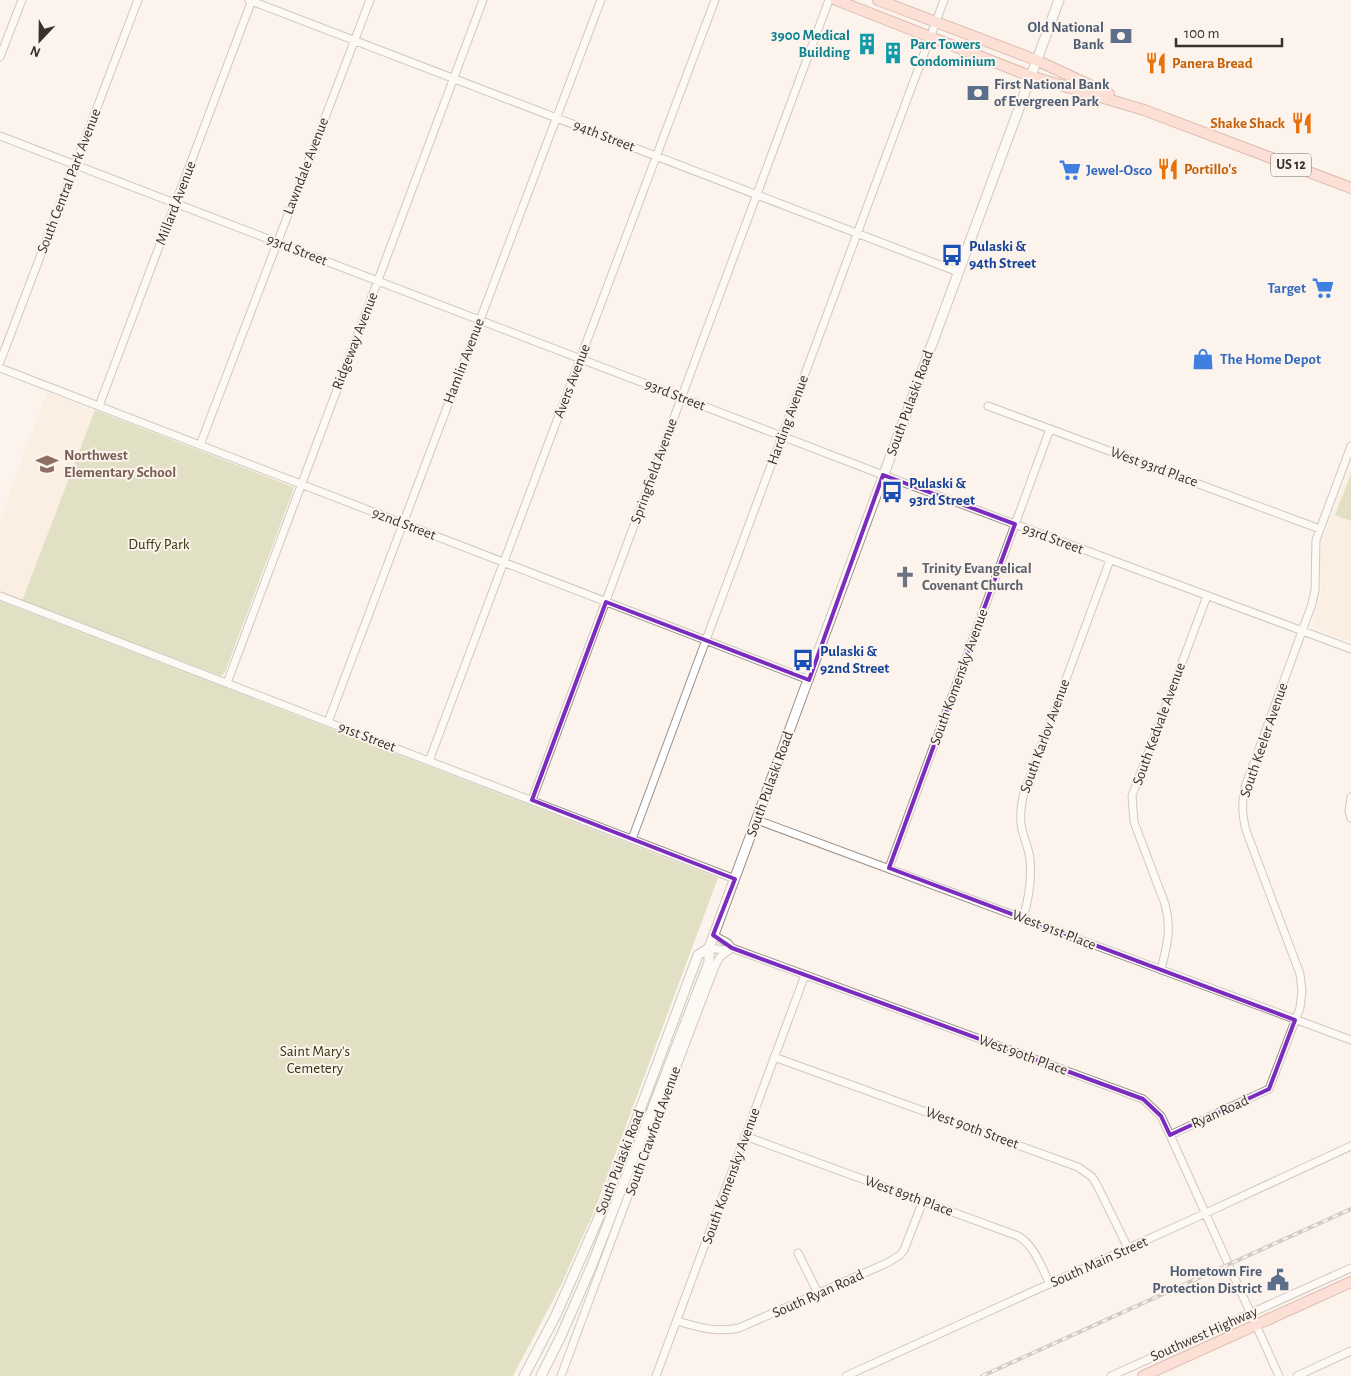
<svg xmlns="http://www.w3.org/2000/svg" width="1351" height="1376" font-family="'Alegreya Sans',sans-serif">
<rect width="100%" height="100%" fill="#fcf4ec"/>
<path fill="#fbe7d8" d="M47,392l48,18 -73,191 -22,-9v-73z
M1351,465v177l-35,-13 -4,-4 9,-31 -1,-36 2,-16z"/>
<path fill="#c4c893" d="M95,410l198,77v4l-68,181 -4,4 -199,-75z
M1351,474v47l-16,-6z
M0,601l718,277 -123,331 -33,74 -49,93h-513z"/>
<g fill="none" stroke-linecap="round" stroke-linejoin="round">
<g stroke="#9a918b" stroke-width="9">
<path id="street" d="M249,0l709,272
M0,57l22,-57
M0,136l883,339 468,174
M0,362l138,-362
M0,368l809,312
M99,406l153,-406
M988,406l332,123
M200,445l170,-445
M0,596l735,283
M227,683l256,-683
M328,722l273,-722
M429,761l286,-761
M1351,797l-2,14 2,7
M532,800l297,-800
M757,820l594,220
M632,839l312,-839
M889,868l161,-439
M1023,918c6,-20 9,-38 7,-59 -1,-10 -6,-20 -8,-30 -3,-12 -1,-24 2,-36l86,-233
M713,935l15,8 4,5 411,151 18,17 9,19 109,241
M709,948l15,2 6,-2
M1161,970c6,-25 11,-41 4,-66l-31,-82 -2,-26 75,-200
M774,1057l304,110 14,10 5,8 31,63
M1170,1135l99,-46 31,-81 2,-17 -2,-17 -53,-141c-5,-16 -6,-29 -2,-46l67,-183 3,-14 1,-50 35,-94
M745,1136l273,100c17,10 23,31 32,48
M798,1253l20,40
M677,1321c21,6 40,12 62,7l148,-65 13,-8 4,-5 19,-49
M561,1376c51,-137 102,-275 155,-412l4,-7 12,-9
M656,1376l149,-401
M846,1376l360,-163 145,-67
M1111,1376l240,-108
M1297,1376l54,-25"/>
</g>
<g stroke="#9a918b" stroke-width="11">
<path id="secondary" d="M524,1376l32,-61 50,-114 92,-246 11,-7
M541,1376l20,-40 31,-71 117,-303v-14l350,-948"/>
</g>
<g stroke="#b57b69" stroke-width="12">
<path id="primary" d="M836,0l194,76 114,34 207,78
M878,0l158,60 73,34
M1143,1376l208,-94"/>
</g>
<use href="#street" stroke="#fff" stroke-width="7"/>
<use href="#secondary" stroke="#fff" stroke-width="9"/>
<use href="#primary" stroke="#fcc8b8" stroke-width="10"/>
<g stroke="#9f9994" stroke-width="4">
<path id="rail" d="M982,1376l369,-167"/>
</g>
<use href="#rail" stroke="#fcf4ec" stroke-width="2" stroke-dasharray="5.5" stroke-linecap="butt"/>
</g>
<path d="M0 0H1351V1376H0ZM883,475l132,49 -126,344 406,152 -26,69 -99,46 -9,-19 -18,-17 -411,-151 -19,-13 22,-56 -203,-79 74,-198 203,78z" fill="#fcf4ec" fill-opacity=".55" fill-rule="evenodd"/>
<path fill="none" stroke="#7b2cbf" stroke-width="4" stroke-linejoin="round" d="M883,475l132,49 -126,344 406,152 -26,69 -99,46 -9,-19 -18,-17 -411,-151 -19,-13 22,-56 -203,-79 74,-198 203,78z"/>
<defs>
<g id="bank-bare" transform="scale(1.725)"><path d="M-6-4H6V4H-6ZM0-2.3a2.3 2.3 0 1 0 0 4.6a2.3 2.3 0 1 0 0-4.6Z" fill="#5c6f8a" stroke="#fcf4ec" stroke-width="2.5" paint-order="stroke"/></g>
<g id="building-bare" transform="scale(1.725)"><path d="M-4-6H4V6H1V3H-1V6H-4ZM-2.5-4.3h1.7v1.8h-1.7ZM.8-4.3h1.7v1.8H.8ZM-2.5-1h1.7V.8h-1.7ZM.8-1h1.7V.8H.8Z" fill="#0f9aa8" stroke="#fcf4ec" stroke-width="2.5" paint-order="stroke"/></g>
<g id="restaurant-bare" transform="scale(1.725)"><path d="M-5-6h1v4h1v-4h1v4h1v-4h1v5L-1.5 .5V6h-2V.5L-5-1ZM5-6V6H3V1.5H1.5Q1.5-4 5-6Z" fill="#e8710a" stroke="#fcf4ec" stroke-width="2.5" paint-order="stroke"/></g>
<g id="supermarket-bare" transform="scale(1.725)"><path d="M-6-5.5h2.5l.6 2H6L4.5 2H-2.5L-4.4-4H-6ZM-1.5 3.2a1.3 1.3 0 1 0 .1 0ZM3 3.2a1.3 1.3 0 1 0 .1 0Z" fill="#3f7fe0" stroke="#fcf4ec" stroke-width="2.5" paint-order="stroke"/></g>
<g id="bus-bare" transform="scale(1.725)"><path d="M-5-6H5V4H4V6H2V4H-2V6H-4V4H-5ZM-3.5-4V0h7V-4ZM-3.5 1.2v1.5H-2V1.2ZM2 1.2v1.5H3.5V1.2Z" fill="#1a4fb4" stroke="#fcf4ec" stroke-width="2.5" paint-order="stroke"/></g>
<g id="shop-bare" transform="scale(1.725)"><path d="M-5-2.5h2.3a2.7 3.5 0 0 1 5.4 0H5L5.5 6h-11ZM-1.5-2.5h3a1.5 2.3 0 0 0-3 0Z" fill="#3f7fe0" stroke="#fcf4ec" stroke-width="2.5" paint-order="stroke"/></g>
<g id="school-bare" transform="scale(1.725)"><path d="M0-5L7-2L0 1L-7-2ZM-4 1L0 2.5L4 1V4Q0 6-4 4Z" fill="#8d6e63" stroke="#fcf4ec" stroke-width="2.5" paint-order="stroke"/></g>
<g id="church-bare" transform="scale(1.725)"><path d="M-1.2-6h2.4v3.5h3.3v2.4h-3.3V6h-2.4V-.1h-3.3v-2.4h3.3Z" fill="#6b7280" stroke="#fcf4ec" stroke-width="2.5" paint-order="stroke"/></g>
<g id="civic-bare" transform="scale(1.725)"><path d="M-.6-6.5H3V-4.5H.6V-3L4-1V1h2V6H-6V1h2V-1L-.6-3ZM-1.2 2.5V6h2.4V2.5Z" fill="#5c6f8a" stroke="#fcf4ec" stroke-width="2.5" paint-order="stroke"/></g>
</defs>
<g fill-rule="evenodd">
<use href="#bank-bare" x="1121" y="36"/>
<use href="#building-bare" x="867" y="44"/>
<use href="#building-bare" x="893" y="53"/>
<use href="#restaurant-bare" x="1156" y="63"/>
<use href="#bank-bare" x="978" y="93"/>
<use href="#restaurant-bare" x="1302" y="123"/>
<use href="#restaurant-bare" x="1168" y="169"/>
<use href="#supermarket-bare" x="1070" y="170"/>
<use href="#bus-bare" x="952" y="255"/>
<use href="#supermarket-bare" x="1323" y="288"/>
<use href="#shop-bare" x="1203" y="359"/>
<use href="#school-bare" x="47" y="464"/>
<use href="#bus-bare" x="892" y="492"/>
<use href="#church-bare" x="905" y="577"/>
<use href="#bus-bare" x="803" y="660"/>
<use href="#civic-bare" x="1278" y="1280"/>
</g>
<g text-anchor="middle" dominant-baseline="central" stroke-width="4" stroke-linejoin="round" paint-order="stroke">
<rect fill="#fcf4ec" stroke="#716c68" stroke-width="1" x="1271" y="153.5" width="40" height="23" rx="4"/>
<g font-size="14" font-weight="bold" fill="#363230">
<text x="1291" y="165">US 12</text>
</g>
<g font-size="15" font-weight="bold" fill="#4e5e75" stroke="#fcf4ec" text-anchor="end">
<text x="1104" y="27">Old National<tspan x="1104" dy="17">Bank</tspan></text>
<text x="994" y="84" text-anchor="start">First National Bank<tspan x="994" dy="17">of Evergreen Park</tspan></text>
<text x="1262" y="1271">Hometown Fire<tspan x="1262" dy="17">Protection District</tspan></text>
</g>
<g font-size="15" font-weight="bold" fill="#0d838f" stroke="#fcf4ec" text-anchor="end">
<text x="850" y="35">3900 Medical<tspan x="850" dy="17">Building</tspan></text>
<text x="910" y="44" text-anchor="start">Parc Towers<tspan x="910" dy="17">Condominium</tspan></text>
</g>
<g font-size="15" font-weight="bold" fill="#c56008" stroke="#fcf4ec" text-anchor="start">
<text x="1172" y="63">Panera Bread</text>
<text x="1285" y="123" text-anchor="end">Shake Shack</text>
<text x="1184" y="169">Portillo's</text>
</g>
<g font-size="15" fill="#363230" stroke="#fcf4ec">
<text transform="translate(604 136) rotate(21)">94th Street</text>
<text transform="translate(306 166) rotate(-69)">Lawndale Avenue</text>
<text transform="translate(69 181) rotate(-69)">South Central Park Avenue</text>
<text transform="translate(176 203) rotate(-69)">Millard Avenue</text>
<text transform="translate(297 250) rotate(21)">93rd Street</text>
<text transform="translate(355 341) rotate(-69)">Ridgeway Avenue</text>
<text transform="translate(464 361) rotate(-69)">Hamlin Avenue</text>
<text transform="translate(572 381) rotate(-69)">Avers Avenue</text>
<text transform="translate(675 395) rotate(21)">93rd Street</text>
<text transform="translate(910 403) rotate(-70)">South Pulaski Road</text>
<text transform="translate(788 420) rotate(-70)">Harding Avenue</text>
<text transform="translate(1154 467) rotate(20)">West 93rd Place</text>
<text transform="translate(654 471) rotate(-70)">Springfield Avenue</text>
<text transform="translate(404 524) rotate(21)">92nd Street</text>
<text transform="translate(1053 539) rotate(20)">93rd Street</text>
<text transform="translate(959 677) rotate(-70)">South Komensky Avenue</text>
<text transform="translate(1159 724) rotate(-70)">South Kedvale Avenue</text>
<text transform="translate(1045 736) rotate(-70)">South Karlov Avenue</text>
<text transform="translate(367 737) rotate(21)">91st Street</text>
<text transform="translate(1264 740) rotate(-71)">South Keeler Avenue</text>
<text transform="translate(770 784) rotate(-70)">South Pulaski Road</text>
<text transform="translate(1054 930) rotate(21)">West 91st Place</text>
<text transform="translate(1023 1055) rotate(20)">West 90th Place</text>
<text transform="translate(1220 1112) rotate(-24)">Ryan Road</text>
<text transform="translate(972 1128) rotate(20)">West 90th Street</text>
<text transform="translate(653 1131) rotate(-70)">South Crawford Avenue</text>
<text transform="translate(620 1162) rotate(-69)">South Pulaski Road</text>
<text transform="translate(731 1176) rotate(-70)">South Komensky Avenue</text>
<text transform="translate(909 1196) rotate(20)">West 89th Place</text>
<text transform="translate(1099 1262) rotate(-24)">South Main Street</text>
<text transform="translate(818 1294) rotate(-24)">South Ryan Road</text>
<text transform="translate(1204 1334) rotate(-24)">Southwest Highway</text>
</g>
<g font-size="15" font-weight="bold" fill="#366cbe" stroke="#fcf4ec" text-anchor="start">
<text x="1086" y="170">Jewel-Osco</text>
<text x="1306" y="288" text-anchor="end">Target</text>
<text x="1220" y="359">The Home Depot</text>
</g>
<g font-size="15" font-weight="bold" fill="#164399" stroke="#fcf4ec" text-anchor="start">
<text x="969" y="246">Pulaski &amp;<tspan x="969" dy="17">94th Street</tspan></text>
<text x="909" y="483">Pulaski &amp;<tspan x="909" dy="17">93rd Street</tspan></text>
<text x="820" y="651">Pulaski &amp;<tspan x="820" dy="17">92nd Street</tspan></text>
</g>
<g font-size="15" font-weight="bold" fill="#785e54" stroke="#fcf4ec" text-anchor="start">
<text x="64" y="455">Northwest<tspan x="64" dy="17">Elementary School</tspan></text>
</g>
<g font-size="15" fill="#32340d" stroke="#fcf4ec">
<text x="159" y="544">Duffy Park</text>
<text x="315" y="1051">Saint Mary's<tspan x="315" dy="17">Cemetery</tspan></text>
</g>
<g font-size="15" font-weight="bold" fill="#5b616d" stroke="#fcf4ec" text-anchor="start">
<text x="922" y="568">Trinity Evangelical<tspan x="922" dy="17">Covenant Church</tspan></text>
</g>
</g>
<g transform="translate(40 40) rotate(202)" stroke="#fcf4ec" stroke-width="4" paint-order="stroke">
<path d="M0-4L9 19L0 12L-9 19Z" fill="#363230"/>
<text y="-8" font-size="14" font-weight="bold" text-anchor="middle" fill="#363230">N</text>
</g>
<path d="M1176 38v8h106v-8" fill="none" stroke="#363230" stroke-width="2.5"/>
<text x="1184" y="38" font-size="15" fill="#363230" stroke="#fcf4ec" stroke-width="4" paint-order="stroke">100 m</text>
</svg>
